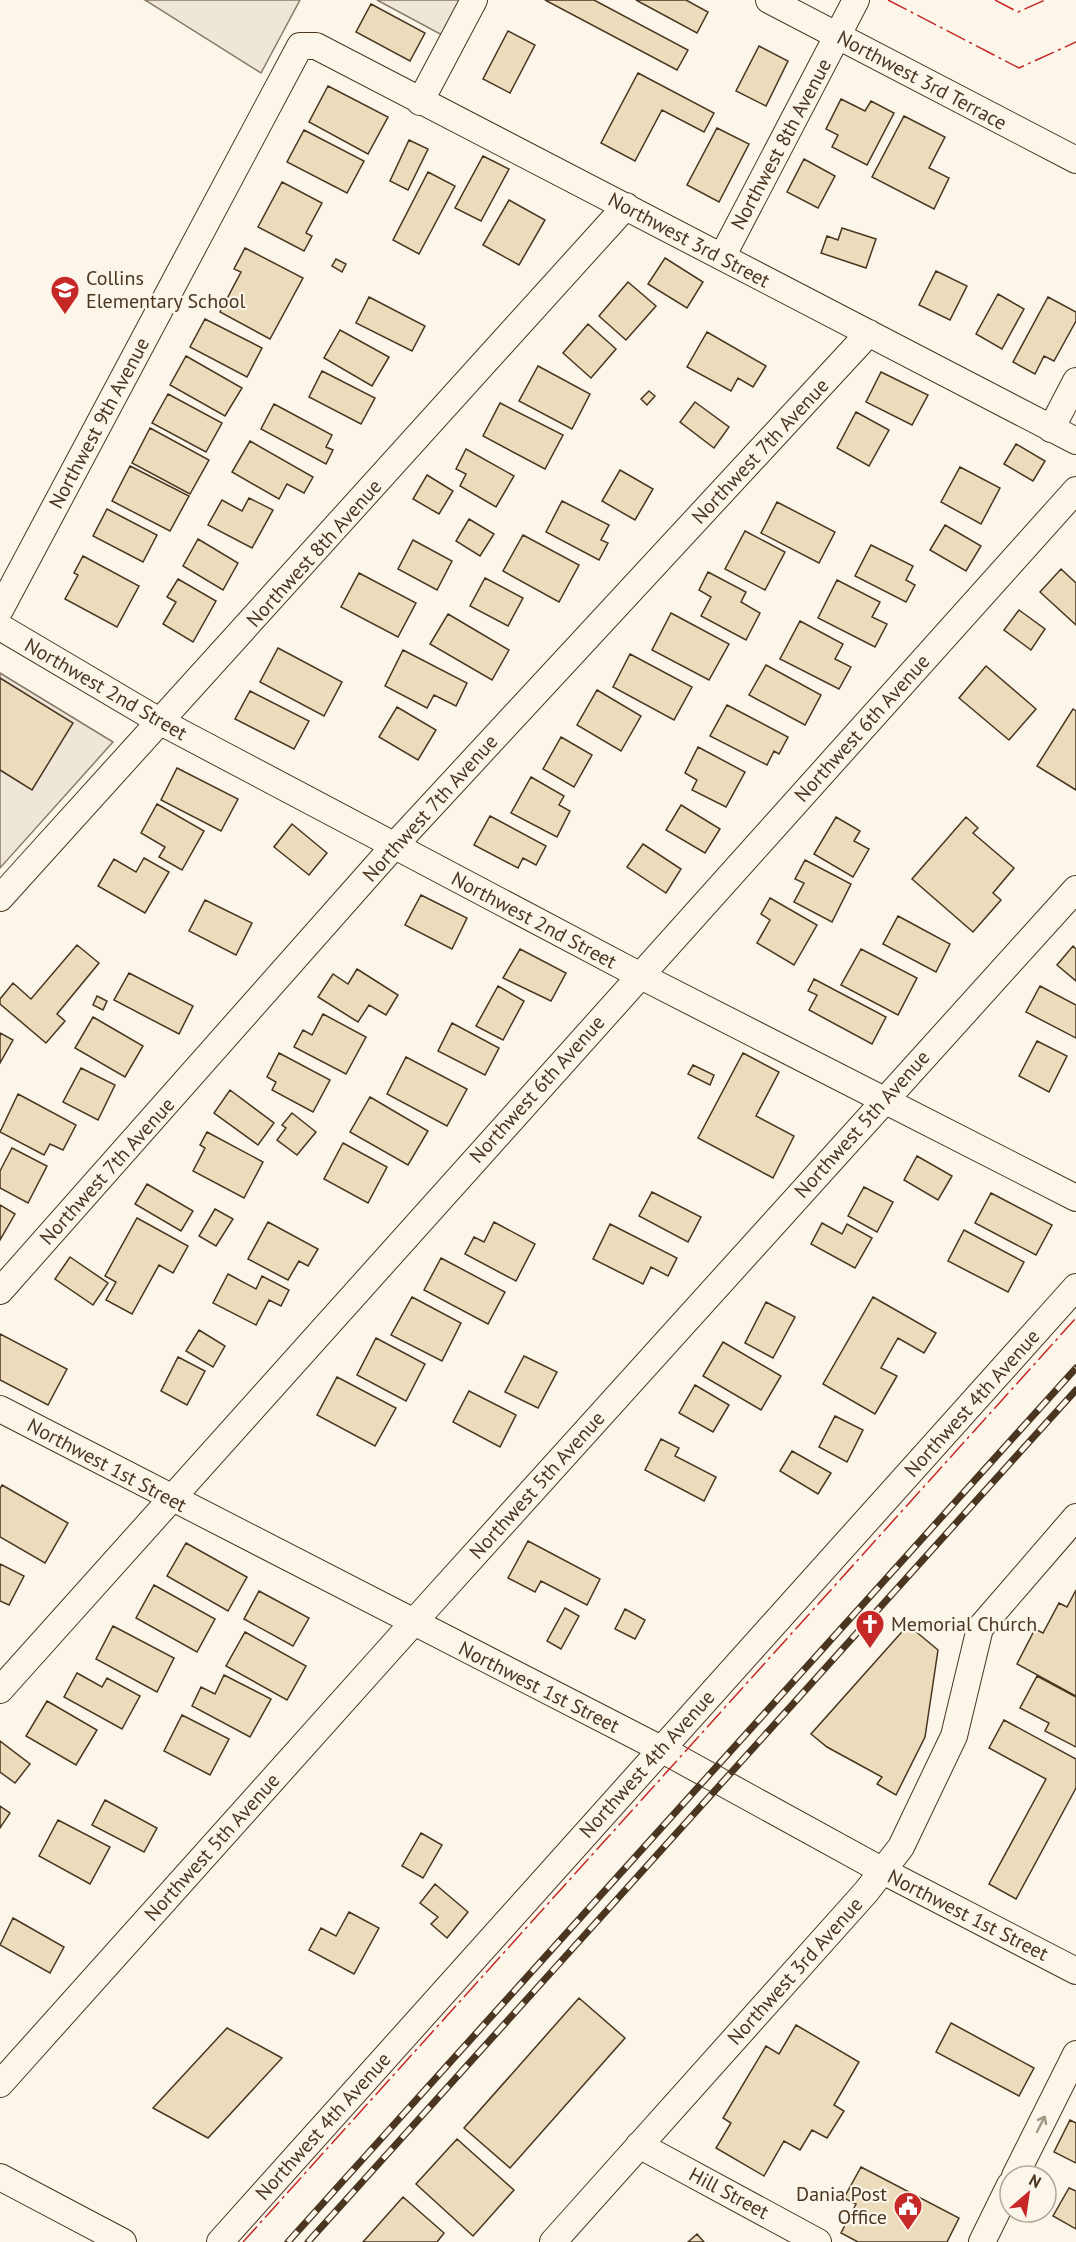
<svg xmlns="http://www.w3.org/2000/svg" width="1076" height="2242" font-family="'PT Sans',sans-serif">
<rect width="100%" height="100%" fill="#fbf6e9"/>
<path fill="#ede6d9" stroke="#887966" stroke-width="1.5" d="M145,0h155l-39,73z
M377,0h83l-18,35z
M0,673l113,69 -113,126z"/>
<path fill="#ecdcbc" stroke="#4a3520" stroke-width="1.5" d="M545,0h49l94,50 -11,20z
M636,0h50l22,12 -11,21z
M371,4l54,29 -15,28 -54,-29z
M508,31l27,14 -25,48 -27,-14z
M759,46l29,15 -22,45 -30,-15z
M638,73l76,40 -10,19 -42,-22 -27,51 -34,-18z
M328,86l60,31 -20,37 -59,-32z
M841,99l24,12 6,-10 23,12 -27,52 -35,-18 6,-12 -12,-6z
M904,116l41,21 -16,31 20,10 -15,31 -62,-32z
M717,128l32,16 -30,58 -32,-17z
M304,130l60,31 -17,32 -60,-31z
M409,140l19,9 -20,41 -18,-9z
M483,156l26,13 -28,52 -26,-13z
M804,159l31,17 -17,32 -31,-16z
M428,172l27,14 -36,68 -26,-14z
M282,182l40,21 -16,30 6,3 -8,15 -46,-24z
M509,200l36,20 -26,45 -36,-20z
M842,228l34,11 -10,29 -45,-15 6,-17 11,4z
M245,248l58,30 -33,61 -50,-27 21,-40 -7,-3z
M665,258l38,24 -16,26 -39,-24z
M336,259l10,5 -4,8 -10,-6z
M936,271l31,15 -17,34 -31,-15z
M628,282l28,24 -30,34 -27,-24z
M998,294l26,15 -22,40 -26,-15z
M369,297l56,29 -13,25 -56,-28z
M1048,297l28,15v9l-22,40 -10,-5 -9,18 -22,-12z
M205,319l57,29 -15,29 -57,-30z
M588,324l28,25 -25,29 -28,-25z
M340,330l49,27 -17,29 -48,-28z
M707,332l59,34 -13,21 -15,-9 -7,13 -44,-24z
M186,356l56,32 -17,28 -55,-31z
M538,366l52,28 -18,35 -53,-28z
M322,371l53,27 -14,26 -52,-27z
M881,372l47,23 -16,30 -46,-23z
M649,391l6,5 -8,9 -6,-6z
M168,394l54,29 -16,29 -54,-29z
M695,402l34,25 -15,21 -34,-26z
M500,403l63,32 -18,34 -62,-33z
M274,404l58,31 -6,12 7,3 -7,14 -65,-35z
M856,412l33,18 -20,36 -32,-18z
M150,428l59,32 -19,34 -58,-31z
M250,441l63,36 -9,16 -17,-9 -8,15 -47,-27z
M1016,444l29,17 -12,20 -29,-17z
M466,449l48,27 -18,31 -36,-21 6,-12 -10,-5z
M130,466l59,30 -19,35 -58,-30z
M960,467l40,21 -19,36 -40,-22z
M620,470l33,19 -18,31 -33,-19z
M427,475l26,16 -14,23 -26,-15z
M249,498l24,12 -21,38 -44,-23 14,-25 20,11z
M562,501l47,24 -8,15 7,3 -9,17 -53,-28z
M777,502l58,30 -16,31 -58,-30z
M107,509l50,26 -14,27 -50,-26z
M469,519l25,15 -14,22 -24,-15z
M945,525l36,21 -15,25 -36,-21z
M745,531l40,21 -20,38 -40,-21z
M523,535l56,30 -20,37 -56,-31z
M198,539l40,24 -15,27 -40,-24z
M413,540l39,21 -15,29 -39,-21z
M871,545l42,21 -7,14 9,5 -9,17 -51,-26z
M83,556l56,30 -22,41 -52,-28 13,-24 -4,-2z
M1061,569l15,14v42l-36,-33z
M708,572l38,20 -5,10 19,11 -14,27 -45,-24 10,-19 -12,-7z
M359,573l57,30 -18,34 -57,-30z
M485,578l38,20 -15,28 -38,-20z
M178,579l38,22 -23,41 -30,-18 13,-22 -9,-5z
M837,580l43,22 -8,15 15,7 -12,23 -57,-29z
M1019,610l26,19 -14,21 -27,-20z
M671,613l58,31 -20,36 -57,-30z
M448,614l61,36 -17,30 -62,-36z
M800,621l43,23 -8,15 16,8 -12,22 -59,-30z
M278,648l64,34 -18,34 -64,-34z
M403,650l64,33 -11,23 -22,-11 -7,13 -42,-22z
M630,654l62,33 -18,33 -61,-33z
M766,665l55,30 -16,30 -56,-30z
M986,666l50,43 -27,31 -50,-42z
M0,678l73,45 -41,67 -32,-20z
M597,690l44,26 -20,35 -44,-26z
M250,691l59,30 -15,28 -59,-30z
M727,705l61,32 -9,17 -5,-3 -7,14 -57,-29z
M397,707l39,23 -18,30 -39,-23z
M1073,709l3,2v79l-39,-24z
M561,737l31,18 -18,32 -31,-18z
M698,747l47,25 -19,35 -34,-17 5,-10 -12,-7z
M177,768l61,31 -17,32 -60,-31z
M531,777l33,19 -5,9 11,6 -13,26 -46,-24z
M157,804l47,27 -22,39 -23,-13 6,-10 -24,-14z
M681,805l39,24 -15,24 -39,-23z
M490,816l56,30 -10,19 -13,-7 -5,10 -44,-23z
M836,817l24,14 -6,10 15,8 -16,28 -39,-23z
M966,817l12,11 -5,5 41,35 -21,25 8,7 -28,32 -61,-53z
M292,824l35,29 -18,22 -35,-28z
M643,844l38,25 -15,24 -39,-26z
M144,858l25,14 -24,41 -47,-27 16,-27 22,13z
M805,860l46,24 -19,38 -38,-20 10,-19 -9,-4z
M421,895l46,23 -15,31 -47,-24z
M770,898l47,27 -23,40 -37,-22 13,-23 -9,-6z
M205,900l47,23 -16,32 -47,-24z
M898,916l52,28 -14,28 -53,-28z
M77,945l22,18 -42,51 8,7 -19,22 -46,-39v-5l13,-16 18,16z
M1073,946l3,3v32l-19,-16z
M520,949l46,24 -15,28 -48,-23z
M861,949l56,29 -19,37 -57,-30z
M357,969l41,26 -12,20 -17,-10 -11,17 -40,-25 15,-23 15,10z
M129,973l64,33 -14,28 -65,-34z
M814,979l72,38 -14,27 -63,-34 8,-15 -9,-4z
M498,986l26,15 -21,39 -27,-14z
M1040,986l36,19v33l-50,-26z
M97,996l10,5 -4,9 -10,-5z
M323,1014l43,23 -20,37 -52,-27 9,-17 9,5z
M93,1017l50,29 -18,31 -50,-29z
M452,1023l47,25 -14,27 -47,-24z
M0,1033l13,7 -13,23z
M1037,1041l30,15 -18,36 -30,-16z
M279,1053l51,27 -17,32 -41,-22 4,-8 -9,-5z
M743,1053l36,19 -23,44 38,20 -21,42 -75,-40z
M406,1057l61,32 -20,37 -60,-32z
M693,1065l21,10 -4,10 -22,-11z
M81,1068l34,17 -17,35 -35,-18z
M230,1090l44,33 -16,22 -44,-32z
M18,1094l58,31 -13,25 -13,-6 -6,11 -44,-23z
M370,1097l58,34 -20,34 -58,-33z
M292,1113l24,19 -19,23 -20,-15 9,-12 -4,-3z
M207,1132l56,30 -19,36 -51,-27 12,-23 -5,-3z
M343,1143l44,24 -19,36 -44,-24z
M12,1148l35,18 -19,37 -28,-15v-17z
M917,1156l35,20 -14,24 -34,-20z
M147,1184l46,27 -12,20 -46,-27z
M864,1187l29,15 -16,30 -29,-16z
M652,1192l49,25 -13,25 -49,-26z
M991,1193l61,32 -16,30 -61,-32z
M0,1205l15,9 -15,26z
M215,1209l18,10 -17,27 -17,-10z
M137,1218l51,28 -15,27 -14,-8 -27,49 -26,-14 10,-18 -11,-6z
M268,1222l50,27 -10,17 -9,-5 -11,19 -40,-21z
M494,1222l41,22 -19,37 -51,-27 9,-17 10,5z
M822,1223l20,11 5,-10 25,14 -17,30 -44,-24z
M610,1224l67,34 -9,18 -17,-9 -8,17 -50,-25z
M964,1230l60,32 -16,30 -60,-31z
M70,1257l38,26 -15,22 -38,-26z
M441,1258l64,34 -17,32 -64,-34z
M228,1274l28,15 6,-13 27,14 -8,16 -12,-6 -13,25 -43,-22z
M412,1297l49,26 -19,38 -51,-26z
M873,1297l63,36 -12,20 -26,-15 -17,30 16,8 -22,38 -52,-30z
M766,1302l29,15 -22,41 -28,-15z
M199,1330l26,16 -12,21 -27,-16z
M0,1334l67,35 -19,36 -48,-25z
M376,1338l49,26 -19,37 -49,-26z
M723,1342l58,34 -20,34 -58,-34z
M524,1356l33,16 -19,36 -33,-16z
M178,1357l27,14 -18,34 -26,-14z
M337,1377l59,31 -21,38 -58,-31z
M695,1385l34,20 -16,27 -34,-19z
M469,1391l47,24 -16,32 -47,-25z
M835,1416l28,14 -16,32 -28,-15z
M661,1439l18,9 -4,8 41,21 -12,24 -59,-31z
M792,1451l39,22 -13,21 -38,-23z
M2,1485l66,38 -23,40 -45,-26v-48z
M528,1541l72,38 -13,26 -46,-24 -6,11 -27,-14z
M186,1543l61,34 -19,34 -61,-35z
M0,1564l24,12 -15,29 -9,-4z
M154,1585l61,34 -18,33 -61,-34z
M1076,1590v106l-59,-32 18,-35 8,4 16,-30 8,4z
M259,1591l50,27 -16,28 -49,-27z
M565,1608l14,8 -18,33 -14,-8z
M625,1609l20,11 -10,19 -20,-10z
M908,1625l30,25 -13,87 -29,58 -19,-11 5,-7 -55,-30 -16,-13z
M113,1626l61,32 -17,34 -61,-33z
M245,1632l61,34 -19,34 -61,-34z
M77,1673l25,14 5,-9 33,18 -18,33 -58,-32z
M224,1675l47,24 -21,38 -58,-31 9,-19 14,7z
M1037,1676l39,21v50l-31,-16 4,-8 -29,-15z
M47,1701l50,29 -21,35 -50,-29z
M182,1715l47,24 -19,36 -46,-24z
M1004,1720l72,39v29l-60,111 -27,-15 57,-105 -57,-31z
M0,1741l30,23 -15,19 -15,-11z
M105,1800l52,28 -13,24 -52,-27z
M0,1806l10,7 -10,15z
M58,1820l52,27 -20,37 -51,-28z
M421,1833l21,12 -19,33 -21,-12z
M435,1884l33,28 -21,26 -16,-14 7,-7 -18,-14z
M349,1912l30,16 -25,46 -45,-24 12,-22 15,8z
M13,1918l51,29 -14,26 -50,-28z
M579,1998l46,40 -115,130 -46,-40z
M951,2023l83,45 -15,28 -83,-44z
M796,2025l63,37 -25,43 10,6 -17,27 -15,-8 -12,20 -16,-9 -20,35 -48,-28 15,-25 -8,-5 43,-72 13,8z
M227,2028l55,30 -74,80 -55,-30z
M1070,2120l6,3v40l-22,-11z
M457,2139l57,51 -41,46 -57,-52z
M861,2167l98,51 -12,24h-89l-17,-9 15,-29 -12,-6z
M1069,2188l7,3v38l-23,-13z
M403,2197l41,36 -7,9h-74z
M697,2234l7,8h-16z"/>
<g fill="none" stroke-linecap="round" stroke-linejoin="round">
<g stroke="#4a3520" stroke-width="28">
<path id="minor" d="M769,0l307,160
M420,102l54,-102
M722,257l134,-257
M1051,429l25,-48
M0,610l300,-564h16l760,395
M0,627l161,95 478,253 437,223
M0,898l626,-692
M0,1291l394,-445 475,-513
M0,1409l661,340 222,122 193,100
M0,1690l1076,-1200
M0,2084l430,-480 646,-715
M639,2145l179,97
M1015,2176l61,-122
M0,2177l123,65
M220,2242l856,-955
M553,2242l313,-350 35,-45 53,-111 26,-108 96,-111
M982,2242l28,-57"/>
</g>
<use href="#minor" stroke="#fbf6e9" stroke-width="26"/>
<g stroke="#4a3520" stroke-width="7">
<path id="rail" d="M288,2242l788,-874
M308,2242l768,-852"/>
</g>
<use href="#rail" stroke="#fbf6e9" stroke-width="4.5" stroke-dasharray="14" stroke-linecap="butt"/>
<path stroke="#c62828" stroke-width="1.5" stroke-dasharray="21 4.5 3 4.5" stroke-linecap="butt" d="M888,0l131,68 57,-26
M995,0l23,12 27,-12
M243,2242l833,-924"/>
</g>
<defs><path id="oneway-shaft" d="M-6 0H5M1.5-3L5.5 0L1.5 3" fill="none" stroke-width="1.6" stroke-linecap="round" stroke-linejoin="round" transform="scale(1.5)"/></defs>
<use stroke="#a29684" href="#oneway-shaft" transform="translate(1041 2124) rotate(-63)"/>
<defs>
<g id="school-pin" transform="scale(1.5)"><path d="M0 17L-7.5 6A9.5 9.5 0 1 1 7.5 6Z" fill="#c62828" stroke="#fbf6e9"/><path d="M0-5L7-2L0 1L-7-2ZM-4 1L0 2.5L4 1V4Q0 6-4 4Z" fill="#fff"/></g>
<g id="church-pin" transform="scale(1.5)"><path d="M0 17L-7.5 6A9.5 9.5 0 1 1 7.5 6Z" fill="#c62828" stroke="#fbf6e9"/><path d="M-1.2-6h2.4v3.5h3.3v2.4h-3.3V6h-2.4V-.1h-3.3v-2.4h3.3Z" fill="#fff"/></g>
<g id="civic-pin" transform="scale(1.5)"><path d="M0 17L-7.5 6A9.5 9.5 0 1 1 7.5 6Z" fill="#c62828" stroke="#fbf6e9"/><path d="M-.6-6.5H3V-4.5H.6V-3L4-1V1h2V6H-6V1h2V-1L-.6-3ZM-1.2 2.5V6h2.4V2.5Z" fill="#fff"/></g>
</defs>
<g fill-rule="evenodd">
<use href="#school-pin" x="65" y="290"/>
<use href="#church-pin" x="870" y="1624"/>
<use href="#civic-pin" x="908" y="2206"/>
</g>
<g text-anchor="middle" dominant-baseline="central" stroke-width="4.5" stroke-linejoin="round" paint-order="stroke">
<g font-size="20" fill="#4a3520" stroke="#fbf6e9">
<text transform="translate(922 80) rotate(28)">Northwest 3rd Terrace</text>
<text transform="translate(781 144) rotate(-62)">Northwest 8th Avenue</text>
<text transform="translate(689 240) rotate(28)">Northwest 3rd Street</text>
<text transform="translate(99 423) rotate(-62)">Northwest 9th Avenue</text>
<text transform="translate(760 451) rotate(-47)">Northwest 7th Avenue</text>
<text transform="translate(314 553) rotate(-48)">Northwest 8th Avenue</text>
<text transform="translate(106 689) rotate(30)">Northwest 2nd Street</text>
<text transform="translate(862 728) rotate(-48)">Northwest 6th Avenue</text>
<text transform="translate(430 808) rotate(-48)">Northwest 7th Avenue</text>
<text transform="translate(534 920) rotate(28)">Northwest 2nd Street</text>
<text transform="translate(537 1089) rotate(-48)">Northwest 6th Avenue</text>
<text transform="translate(862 1124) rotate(-48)">Northwest 5th Avenue</text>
<text transform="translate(107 1171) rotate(-48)">Northwest 7th Avenue</text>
<text transform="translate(972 1403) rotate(-48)">Northwest 4th Avenue</text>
<text transform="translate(107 1465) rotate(28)">Northwest 1st Street</text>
<text transform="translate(537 1485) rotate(-48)">Northwest 5th Avenue</text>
<text transform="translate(539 1687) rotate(27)">Northwest 1st Street</text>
<text transform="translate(647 1764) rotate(-48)">Northwest 4th Avenue</text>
<text transform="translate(212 1847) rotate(-48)">Northwest 5th Avenue</text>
<text transform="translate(968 1915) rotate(27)">Northwest 1st Street</text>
<text transform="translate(795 1971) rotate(-48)">Northwest 3rd Avenue</text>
<text transform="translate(323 2126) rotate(-48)">Northwest 4th Avenue</text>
<text transform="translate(729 2193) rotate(28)">Hill Street</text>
</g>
<g font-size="20" fill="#4a3520" stroke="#fbf6e9" text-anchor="start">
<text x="86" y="278">Collins<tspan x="86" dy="23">Elementary School</tspan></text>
<text x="891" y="1624">Memorial Church</text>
<text x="887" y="2194" text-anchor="end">Dania Post<tspan x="887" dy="23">Office</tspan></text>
</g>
</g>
<g transform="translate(1028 2194) rotate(29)"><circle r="28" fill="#fbf6e9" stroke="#b4a999" stroke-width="1.5"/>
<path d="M0-4.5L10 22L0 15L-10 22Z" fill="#c62828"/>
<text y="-9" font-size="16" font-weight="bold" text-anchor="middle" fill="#4a3520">N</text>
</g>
</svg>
